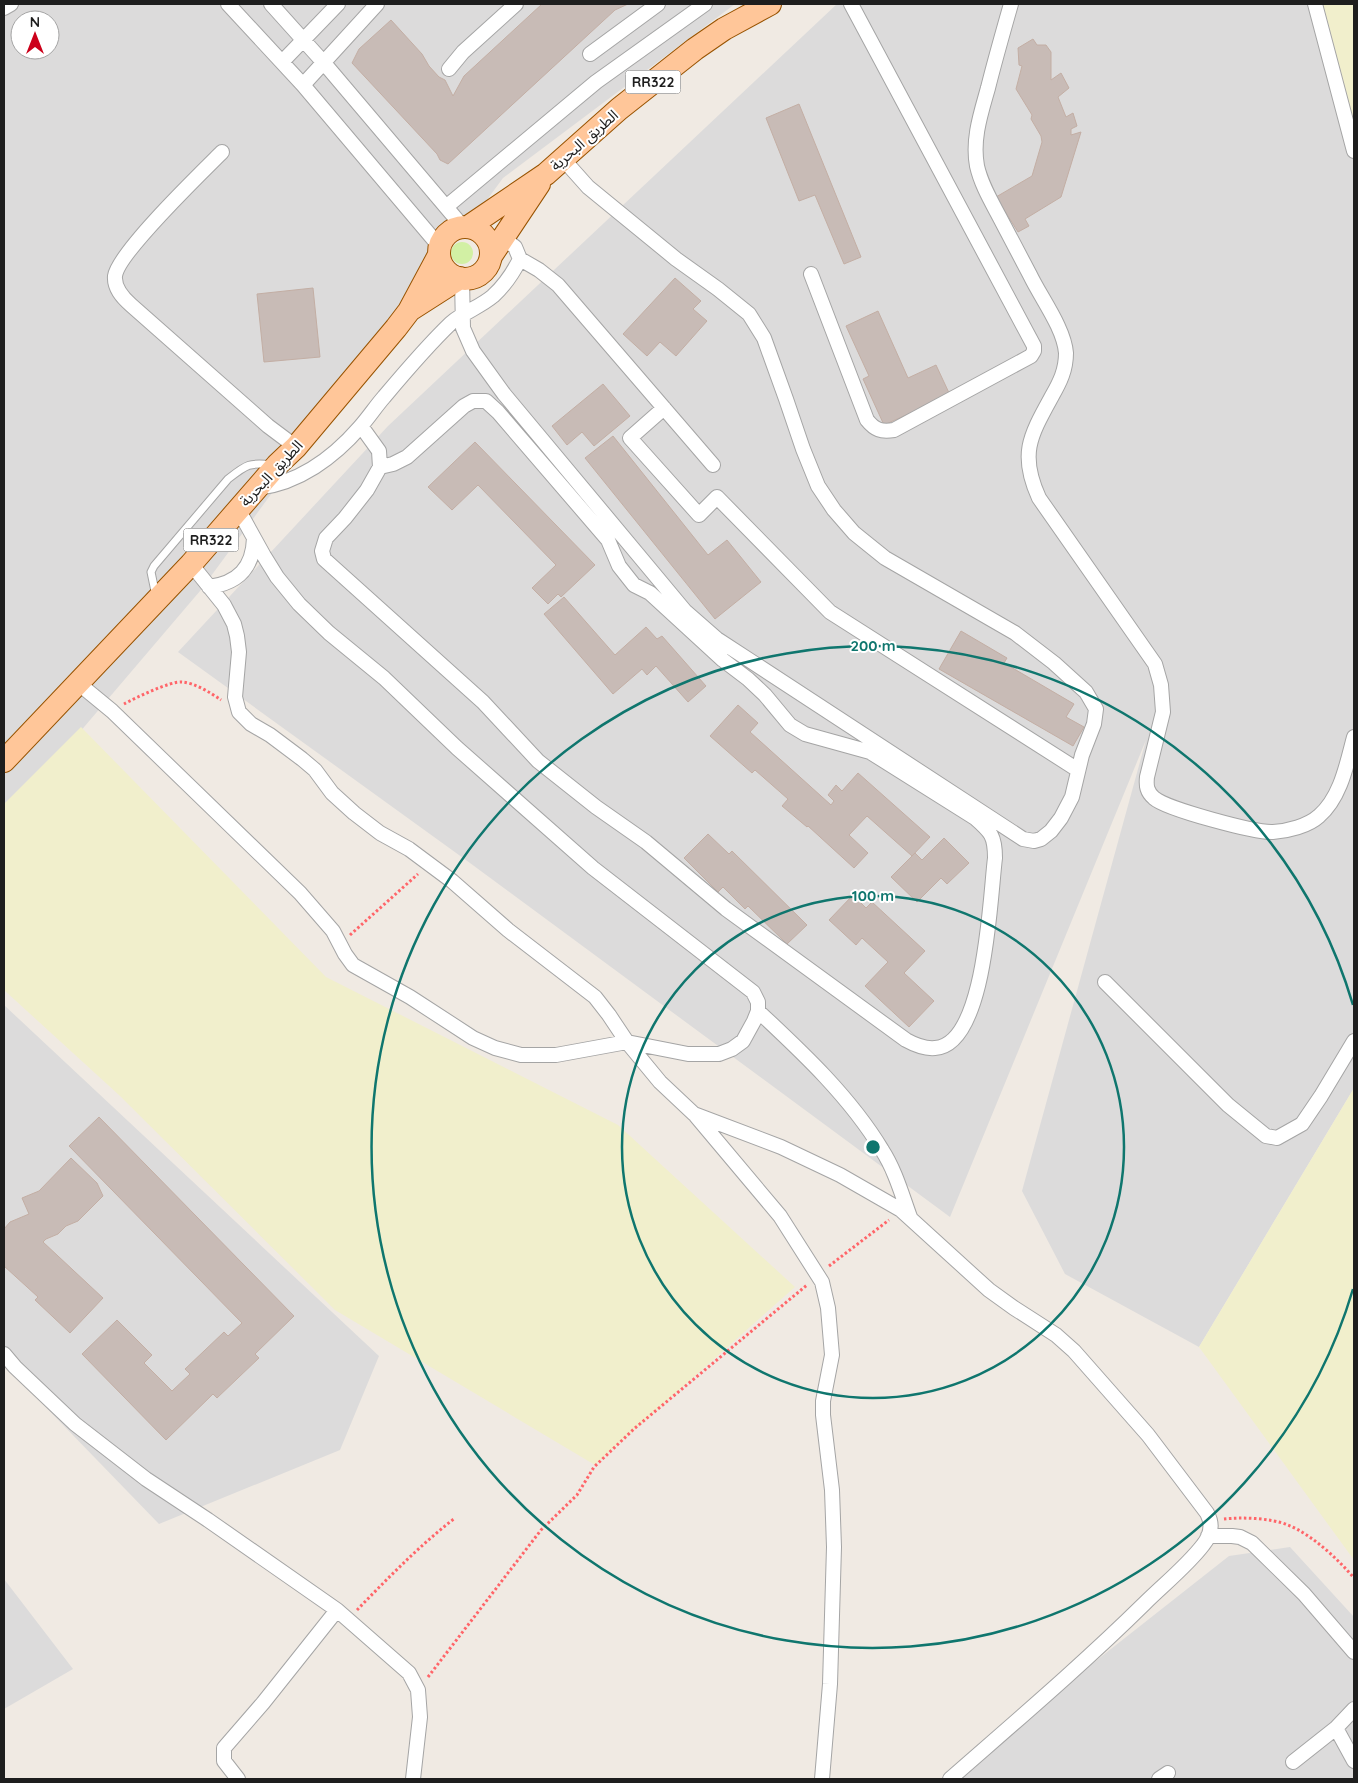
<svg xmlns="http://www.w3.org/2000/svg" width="1358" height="1783" font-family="Quicksand,'Noto Sans Arabic',sans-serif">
<rect width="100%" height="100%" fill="#f0eae3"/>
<path fill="#dcdbdb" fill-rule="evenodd" d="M4,4h731l-232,174 -303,413 -196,230zM20,20h30v30h-30z
M837,4h486l31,118v966l-155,259 -134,-73 -43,-83 124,-451 -196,477 -480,-354 -292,-211 210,-226z
M4,1005l375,351 -39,94 -181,74 -155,-160z
M1290,1547l64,70v162h-408l283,-223z
M4,1579l69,90 -69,40z"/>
<path fill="#f1efcc" d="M1323,4h31v118z
M81,727l245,250 292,148 177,162 -200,178 -260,-155 -216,-215 -115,-105v-186z
M1354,1088v472l-155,-213z"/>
<path fill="#d2f0a4" d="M451 253a11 11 0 1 1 22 0a11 11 0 1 1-22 0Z"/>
<path fill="#c8bbb6" stroke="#c3aea4" d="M542,4h86l-13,6 -167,154 -8,-4 -3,-6 -85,-91 7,-14 32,-29 31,34 7,12 10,11 6,3 8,16 11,-20z
M1033,39l4,6h9l5,7v28l10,-7 8,15 -11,9 8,20 7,-4 4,13 -6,3v6l10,-3 -20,65 -36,22 4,7 -11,6 -22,-35 36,-21 10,-34 -1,-6 -10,-17 1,-4 -16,-26 6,-23 -3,-1 -1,-17z
M799,104l62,153 -17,7 -29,-69 -16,6 -33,-83z
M675,278l26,23 -8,8 14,12 -31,35 -16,-14 -13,14 -24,-22z
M313,288l7,69 -56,5 -7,-68z
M878,311l30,67 28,-13 14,30 -66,30 -21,-46 6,-3 -23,-50z
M603,384l27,32 -36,30 -12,-14 -15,13 -15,-19z
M613,436l95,119 19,-15 34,42 -46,37 -130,-161z
M475,442l120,123 -34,32 -3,-3 -10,10 -16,-16 24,-23 -78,-80 -26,25 -24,-23z
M564,597l51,58 31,-28 11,12 5,-3 44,50 -18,16 -32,-36 -9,9 -5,-6 -29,25 -69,-80z
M961,631l46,27 -3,5 70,41 -8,13 18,10 -11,19 -134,-77z
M738,705l20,18 -8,9 81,73 3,-4 -6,-6 8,-10 6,6 16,-18 72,64 -18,19 -45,-40 -18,19 19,18 -14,15 -46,-42 -1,1 -25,-21 6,-7 -33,-29 -3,3 -42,-37z
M708,834l21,20 3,-3 75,74 -20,19 -39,-38 -3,3 -22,-22 -5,5 -34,-34z
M944,838l25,25 -22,21 -6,-6 -24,24 -26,-25 24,-24 7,7z
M853,895l13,13 6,-6 53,49 -21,22 30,28 -25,26 -44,-41 23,-24 -26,-24 -6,7 -27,-25z
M99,1117l195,199 -39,38 4,4 -42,40 -4,-4 -47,46 -84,-86 35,-34 35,35 -8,8 28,28 18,-17 -5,-5 39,-37 4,4 14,-13 -173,-177z
M71,1158l26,25 6,13 -25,25 -12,5 -8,8 -12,5 -3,3 60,56 -33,35 -35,-33 3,-3 -34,-31v-37l6,-7 19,-8 -7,-16 17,-7z"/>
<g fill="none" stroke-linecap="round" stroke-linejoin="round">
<g stroke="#a5a5a5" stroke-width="9">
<path id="service" d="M156,596l-5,-24 3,-6 74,-87c18,-14 21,-17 44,-14"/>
</g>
<g stroke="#a5a5a5" stroke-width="16">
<path id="minor" d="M228,4l75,81 137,162
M271,4l53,59 139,164
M1011,4c-8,28 -16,56 -23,84 -7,25 -16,51 -11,78 4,18 14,35 23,52 10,19 20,38 30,57 11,23 34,53 36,78 0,17 -6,29 -14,43 -22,40 -33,58 -13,102l116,166 6,21 2,27 -16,65c-1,9 0,15 7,21 12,11 102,35 119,34 15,-1 35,-6 46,-16 22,-19 28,-53 35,-79
M1315,4l39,147
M4,8l7,-4
M590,54l68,-50
M282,62l56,-58
M449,69l14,-17 53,-48
M303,85l74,-81
M222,152c-20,20 -104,101 -107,124 -1,12 7,21 16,29l137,121 28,21
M446,207l150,-125 109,-78
M520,259l19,11 19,15 155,180
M811,274l56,146c8,10 14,12 27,10l137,-74 3,-5v-5l-183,-342
M462,279l1,49 10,23 31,43 181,217 32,28 306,200 11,2 7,-2 10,-8 10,-13 11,-21 10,-42 12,-31 2,-15 -10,-17 -32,-29 -39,-30 -130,-75 -31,-25 -20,-23 -16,-24 -15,-37 -17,-50 -22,-61 -15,-24 -31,-25 -42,-30 -88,-72 -25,-28
M664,408l-34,30 69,77 18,-18 113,115 248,158
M361,426l18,25 1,16 -13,23 -22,28 -19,20 -4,13 2,8 159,143 55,59 58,46 50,35 80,67 180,131c9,5 18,9 29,8 51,-3 55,-152 60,-190 0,-22 -4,-26 -20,-40l-105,-66 -65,-18 -15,-9 -25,-30 -17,-16 -25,-19 -73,-67 -16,-8 -15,-19 -11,-26 -110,-128 -12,-11h-13l-9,5 -57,51 -14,7 -13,3
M258,488c41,-5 76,-31 102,-61 9,-10 16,-21 24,-30 21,-25 43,-51 67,-74 13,-11 29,-16 42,-27 11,-10 20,-23 27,-37l-5,-12 -12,-9
M191,564l33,41 10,19 3,12 2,16 -4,45 4,15 12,12 19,11 32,24 13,11 17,23 22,20 26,20 29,16 43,32 56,49 87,67 14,18 18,27 33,40 34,32 87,33 59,28 61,35 88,80 25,18 42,27 18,16 74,84 59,78c6,11 4,22 -4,32 -16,21 -40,40 -59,59 -62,61 -129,118 -194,175
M209,587c29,-4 44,-19 45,-49
M78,683l34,28 188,182 33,38 12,23 8,11 57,32 63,41 22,10 26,7h35l71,-13 61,12h31l13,-5 11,-8 11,-20 4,-10v-9l-5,-10 -160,-124 -136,-120 -73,-70 -55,-45 -30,-29 -22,-27 -13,-21 -26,-47
M1105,982l123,123 38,31 11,2 25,-14 19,-28 33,-55
M758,1011c45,42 92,86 124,139 13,20 20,45 28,67
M696,1116l84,100 42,66 6,26 4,47 -9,46v14l9,75 2,57 -4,137 -8,95
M4,1354l11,13 60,57 71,55 62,41 129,90 72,63 9,17 2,27 -7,62
M1208,1536h24l8,1 12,6 52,51 50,58
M1336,1728l18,33
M1293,1762l43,-34 18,-19
M238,1779l-14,-18v-13l39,-45 74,-93
M1159,1779l9,-6"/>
</g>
<g stroke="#985300" stroke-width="24">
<path id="primary" d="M468,227l78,-53 73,-65 76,-60 29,-20 46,-25
M439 253a26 26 0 1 1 52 0a26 26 0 1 1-52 0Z
M491,256l48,-72
M410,310l50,-32
M4,761l187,-197 86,-99 19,-18 100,-119 13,-17 30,-56"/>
</g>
<path stroke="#ff6569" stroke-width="3" stroke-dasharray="2.5 2.5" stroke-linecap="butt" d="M124,704c11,-6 46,-23 58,-22 13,1 29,11 39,18
M350,935l68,-61
M829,1266l60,-46
M1224,1519c18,-2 47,-1 64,6 23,9 50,34 66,53
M357,1610c31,-32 62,-64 98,-92
M428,1677l113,-147 36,-35 17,-28 41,-39 172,-143"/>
<use href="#service" stroke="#fff" stroke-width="7"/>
<use href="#minor" stroke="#fff" stroke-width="14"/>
<use href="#primary" stroke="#ffc699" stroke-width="22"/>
</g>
<g fill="none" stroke="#0f766e" stroke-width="2.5">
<circle cx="873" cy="1147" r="251"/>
<path d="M1353 1289A501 501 0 1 1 1353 1005"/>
</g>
<g text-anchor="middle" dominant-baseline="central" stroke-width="4" stroke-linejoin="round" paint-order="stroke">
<g fill="#fff" stroke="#626262" stroke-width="1">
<rect x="625.5" y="70.5" width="55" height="23" rx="4"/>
<rect x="183.5" y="528.5" width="55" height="23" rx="4"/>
</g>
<g font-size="14" font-weight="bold" fill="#1e1e1e">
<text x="653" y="82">RR322</text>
<text x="211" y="540">RR322</text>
</g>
<g font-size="15" fill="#1e1e1e" stroke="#fff">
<text transform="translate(584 140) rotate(-41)">الطريق البحرية</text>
<text transform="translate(271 473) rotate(-47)">الطريق البحرية</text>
</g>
</g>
<circle cx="873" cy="1147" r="8" fill="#0f766e" stroke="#fff" stroke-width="2.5"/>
<g font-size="15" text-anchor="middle" font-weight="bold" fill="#0f766e" stroke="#fff" stroke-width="4" stroke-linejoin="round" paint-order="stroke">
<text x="873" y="651">200 m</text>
<text x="873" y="901">100 m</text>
</g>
<rect width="1358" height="1783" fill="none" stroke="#1e1e1e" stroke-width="10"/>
<g transform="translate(35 35)"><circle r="24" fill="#ffffff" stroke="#a5a5a5"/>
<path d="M0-4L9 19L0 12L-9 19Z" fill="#cc001a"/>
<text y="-8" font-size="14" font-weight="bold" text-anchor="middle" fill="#1e1e1e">N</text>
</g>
</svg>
